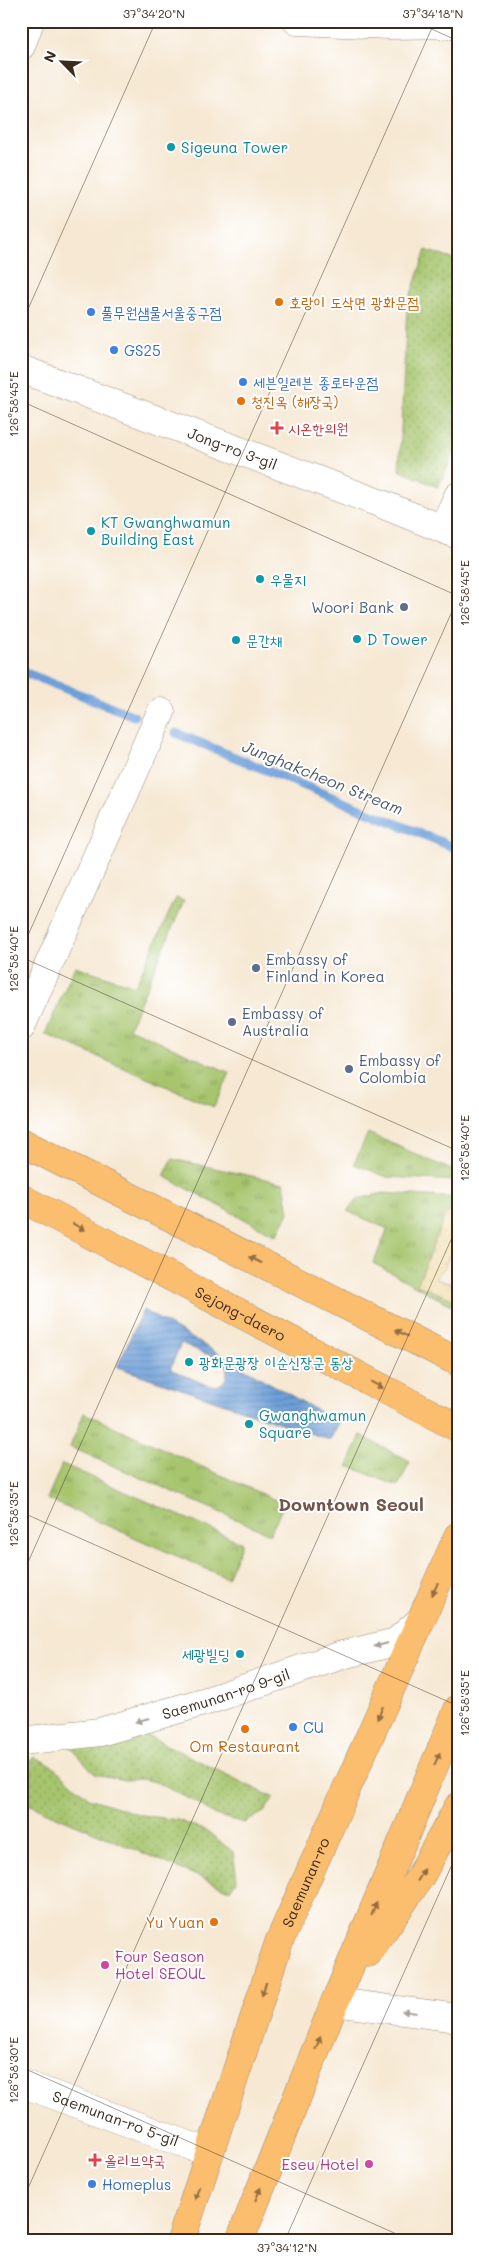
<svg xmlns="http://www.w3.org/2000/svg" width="479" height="2261" font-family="Mali,'Poor Story',sans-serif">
<defs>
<pattern id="grass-tufts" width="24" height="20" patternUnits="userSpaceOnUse" patternTransform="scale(1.25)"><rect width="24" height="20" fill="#a6c56d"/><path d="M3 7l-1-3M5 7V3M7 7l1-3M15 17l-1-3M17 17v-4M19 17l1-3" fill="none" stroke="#88a059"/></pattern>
<pattern id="sand-dots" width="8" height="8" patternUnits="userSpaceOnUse" patternTransform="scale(1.25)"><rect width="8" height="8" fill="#eeda9e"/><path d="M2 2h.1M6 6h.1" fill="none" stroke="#cdbb88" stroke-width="1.8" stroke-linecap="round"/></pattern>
<pattern id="park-dots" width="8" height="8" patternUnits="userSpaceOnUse" patternTransform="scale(1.25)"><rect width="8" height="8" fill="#a6c56d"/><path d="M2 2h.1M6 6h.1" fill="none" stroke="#88a059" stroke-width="1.8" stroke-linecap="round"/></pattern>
<pattern id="water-rules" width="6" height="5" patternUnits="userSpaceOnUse" patternTransform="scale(1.25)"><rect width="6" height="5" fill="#6d9fd8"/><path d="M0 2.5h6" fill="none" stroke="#5b82af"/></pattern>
</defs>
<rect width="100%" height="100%" fill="#fff"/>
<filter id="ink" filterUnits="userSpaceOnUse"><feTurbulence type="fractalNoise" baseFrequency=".02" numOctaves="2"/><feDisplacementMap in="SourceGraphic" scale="10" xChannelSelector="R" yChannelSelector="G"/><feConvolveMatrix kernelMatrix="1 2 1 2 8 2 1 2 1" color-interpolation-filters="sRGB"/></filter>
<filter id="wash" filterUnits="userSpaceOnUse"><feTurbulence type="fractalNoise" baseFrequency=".0096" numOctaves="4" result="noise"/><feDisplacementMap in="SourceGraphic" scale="20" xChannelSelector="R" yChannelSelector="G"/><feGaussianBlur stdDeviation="1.12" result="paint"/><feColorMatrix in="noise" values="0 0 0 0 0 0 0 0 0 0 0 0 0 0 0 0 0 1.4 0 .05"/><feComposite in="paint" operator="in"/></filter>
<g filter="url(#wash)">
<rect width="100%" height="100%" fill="#f6e8d3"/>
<path fill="url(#grass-tufts)" stroke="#707846" d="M176,898l8,3 -55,127 101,45 -16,34 -169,-73 30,-68 60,20z
M368,1133l90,40v8l-71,-4 -33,-13z
M172,1159l112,24 5,30 -13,23 -112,-60z
M383,1193l75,5v13l-12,2 -29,72 41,16v8l-85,-46 15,-34 -41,-18 11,-12z
M84,1413l200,91 -14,30 -200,-87z
M361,1435l49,27 -12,24 -50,-20z
M62,1464l180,79 -15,35 -180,-79z"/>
<path fill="url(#sand-dots)" stroke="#94825e" d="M458,1211v24l-14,33 -9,11 23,7v15l-41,-16 29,-72z"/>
<path fill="url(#park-dots)" stroke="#707846" d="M426,250l32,11v184l-20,42 -39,-17 8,-164z
M100,1732l46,3 128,63 -10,14 -20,11 -29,-8 -16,-11 -43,-22 -15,-3 -15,1 -31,-6 -34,-38z
M34,1757l17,8 38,33 52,17 36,5 30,11 26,21 4,27 -7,11 -209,-89c0,-13 2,-36 13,-44z"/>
<path fill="url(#water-rules)" stroke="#54647b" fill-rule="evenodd" d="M143,1310l196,113 -9,17 -213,-73zM181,1343l43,19c8,15 -1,27 -17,23l-37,-16z"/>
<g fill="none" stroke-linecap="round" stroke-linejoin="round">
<path stroke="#6d9fd8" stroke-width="9" d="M21,671l113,45
M176,733l282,116"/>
</g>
</g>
<g filter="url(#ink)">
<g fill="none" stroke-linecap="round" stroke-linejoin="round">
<g stroke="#988978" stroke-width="29">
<g id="minor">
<path d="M297,21l92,4 69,-1"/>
<path d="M21,46l9,-25"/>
<path id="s1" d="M21,369l358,134 79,32"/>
<path d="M443,529l15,-33"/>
<path d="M21,1027l140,-315"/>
<path id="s2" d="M21,1741l79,-9 110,-32 132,-45 54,-13 25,-22"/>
<path d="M335,2002l123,16"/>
<path id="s3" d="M21,2083l189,70"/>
</g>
</g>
<g stroke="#988978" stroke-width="29">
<g id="major">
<path d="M21,1142l437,220"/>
<path id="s4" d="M21,1198l437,230"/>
<path d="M368,1953l52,-76 38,-70"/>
<path id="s5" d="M181,2240l98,-298 179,-406"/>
<path d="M240,2240l95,-238 123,-293"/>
</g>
</g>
<use href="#minor" stroke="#fff" stroke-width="28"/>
<use href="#major" stroke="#fbbd6e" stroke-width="28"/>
</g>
<defs><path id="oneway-solid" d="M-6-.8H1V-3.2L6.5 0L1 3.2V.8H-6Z" transform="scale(1.25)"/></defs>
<g fill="#916c42">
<use href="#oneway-solid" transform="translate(79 1227) rotate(28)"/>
<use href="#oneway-solid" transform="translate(255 1260) rotate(-153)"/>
<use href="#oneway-solid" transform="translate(401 1333) rotate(-153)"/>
<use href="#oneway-solid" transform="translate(377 1385) rotate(28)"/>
<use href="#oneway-solid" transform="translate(435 1589) rotate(114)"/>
<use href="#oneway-solid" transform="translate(380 1713) rotate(114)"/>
<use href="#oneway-solid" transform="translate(437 1759) rotate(-67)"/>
<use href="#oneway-solid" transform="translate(421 1875) rotate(-60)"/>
<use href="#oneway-solid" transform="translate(374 1909) rotate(-67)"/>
<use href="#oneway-solid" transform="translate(264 1989) rotate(108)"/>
<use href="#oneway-solid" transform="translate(318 2043) rotate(-68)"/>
<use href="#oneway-solid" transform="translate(197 2193) rotate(108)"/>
<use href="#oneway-solid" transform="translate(258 2194) rotate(-68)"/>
</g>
<g fill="#a79f9a">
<use href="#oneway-solid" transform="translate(381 1645) rotate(165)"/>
<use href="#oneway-solid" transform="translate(142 1720) rotate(164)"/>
<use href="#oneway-solid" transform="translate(409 2012) rotate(-173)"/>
</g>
</g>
<path fill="none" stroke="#3b2a1e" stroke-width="1" stroke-opacity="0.45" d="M414,21l44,20M21,325l135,-304M21,401l437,195M21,951l414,-930M21,957l437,194M21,1512l437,194M21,1578l437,-980M21,2067l389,173M21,2204l437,-980M285,2240l173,-389"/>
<g fill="#0f9aa8" stroke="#fff" stroke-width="2">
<circle cx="171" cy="147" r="5"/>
<circle cx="91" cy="531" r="5"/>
<circle cx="260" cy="579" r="5"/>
<circle cx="357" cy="639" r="5"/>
<circle cx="236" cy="640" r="5"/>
<circle cx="189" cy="1362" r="5"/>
<circle cx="249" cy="1424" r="5"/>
<circle cx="240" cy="1654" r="5"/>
</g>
<g fill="#e8710a" stroke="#fff" stroke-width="2">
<circle cx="279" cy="302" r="5"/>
<circle cx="241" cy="401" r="5"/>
<circle cx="245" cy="1729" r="5"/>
<circle cx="214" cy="1922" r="5"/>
</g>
<g fill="#3f7fe0" stroke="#fff" stroke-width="2">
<circle cx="91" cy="312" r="5"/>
<circle cx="114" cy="350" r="5"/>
<circle cx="243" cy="382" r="5"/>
<circle cx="293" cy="1727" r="5"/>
<circle cx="92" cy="2184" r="5"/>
</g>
<g fill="#e0444e" stroke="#fff" stroke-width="2">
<path d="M274.5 420.5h5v5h5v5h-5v5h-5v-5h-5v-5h5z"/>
<path d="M92.5 2152.5h5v5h5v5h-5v5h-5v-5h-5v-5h5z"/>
</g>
<g fill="#5c6f8a" stroke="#fff" stroke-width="2">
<circle cx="404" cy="607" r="5"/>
<circle cx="256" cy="968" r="5"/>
<circle cx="232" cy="1022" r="5"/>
<circle cx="349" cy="1069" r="5"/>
</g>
<g fill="#d1479c" stroke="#fff" stroke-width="2">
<circle cx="105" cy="1965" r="5"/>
<circle cx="369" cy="2164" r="5"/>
</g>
<g text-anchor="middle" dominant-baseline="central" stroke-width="4" stroke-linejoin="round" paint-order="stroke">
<g font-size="15" fill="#0d838f" stroke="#fff" text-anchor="start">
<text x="181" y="147">Sigeuna Tower</text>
<text x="101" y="522">KT Gwanghwamun<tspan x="101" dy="17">Building East</tspan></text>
<text x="270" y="579">우물지</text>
<text x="367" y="639">D Tower</text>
<text x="246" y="640">문간채</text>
<text x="199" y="1362">광화문광장 이순신장군 동상</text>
<text x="259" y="1415">Gwanghwamun<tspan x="259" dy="17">Square</tspan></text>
<text x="230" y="1654" text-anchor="end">세광빌딩</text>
</g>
<g font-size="15" fill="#c56008" stroke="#fff" text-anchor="start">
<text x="289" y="302">호랑이 도삭면 광화문점</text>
<text x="251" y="401">청진옥 (해장국)</text>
<text x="245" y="1746" text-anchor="middle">Om Restaurant</text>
<text x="204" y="1922" text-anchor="end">Yu Yuan</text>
</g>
<g font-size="15" fill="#366cbe" stroke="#fff" text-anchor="start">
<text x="101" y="312">풀무원샘물서울중구점</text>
<text x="124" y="350">GS25</text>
<text x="253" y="382">세븐일레븐 종로타운점</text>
<text x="303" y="1727">CU</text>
<text x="102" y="2184">Homeplus</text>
</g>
<g font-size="15" fill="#be3a42" stroke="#fff" text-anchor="start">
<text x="288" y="428">시온한의원</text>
<text x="105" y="2160">올리브약국</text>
</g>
<g font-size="15" fill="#3b2a1e" stroke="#fff">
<text stroke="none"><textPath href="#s1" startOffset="226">Jong-ro 3-gil</textPath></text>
<text stroke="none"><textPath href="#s4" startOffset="248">Sejong-daero</textPath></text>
<text stroke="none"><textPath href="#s2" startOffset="211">Saemunan-ro 9-gil</textPath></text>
<text stroke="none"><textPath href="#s5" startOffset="379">Saemunan-ro</textPath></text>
<text stroke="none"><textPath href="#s3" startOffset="101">Saemunan-ro 5-gil</textPath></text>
</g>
<g font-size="15" fill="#4e5e75" stroke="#fff" text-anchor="start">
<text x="394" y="607" text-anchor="end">Woori Bank</text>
<text x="266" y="959">Embassy of<tspan x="266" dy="17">Finland in Korea</tspan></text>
<text x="242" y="1013">Embassy of<tspan x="242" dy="17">Australia</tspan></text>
<text x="359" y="1060">Embassy of<tspan x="359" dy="17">Colombia</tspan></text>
</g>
<g font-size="15" fill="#b23c85" stroke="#fff" text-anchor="start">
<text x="115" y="1956">Four Season<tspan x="115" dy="17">Hotel SEOUL</tspan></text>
<text x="359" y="2164" text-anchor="end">Eseu Hotel</text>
</g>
<g font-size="16" font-style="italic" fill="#4f5968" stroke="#fff">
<text transform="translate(323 777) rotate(22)">Junghakcheon Stream</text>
</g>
<g font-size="18" font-weight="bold" fill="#725449" stroke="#fff">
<text x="351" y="1504">Downtown Seoul</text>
</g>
</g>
<rect width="479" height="2261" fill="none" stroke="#fff" stroke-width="55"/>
<g transform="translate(62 62) rotate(294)" stroke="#ffffff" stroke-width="4" paint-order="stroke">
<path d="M0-4L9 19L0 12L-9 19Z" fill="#3b2a1e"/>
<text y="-8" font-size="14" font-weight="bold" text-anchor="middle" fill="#3b2a1e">N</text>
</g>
<rect x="28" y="28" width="424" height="2206" fill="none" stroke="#3b2a1e" stroke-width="2"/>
<g font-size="12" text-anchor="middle" fill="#3b2a1e">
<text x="154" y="18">37°34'20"N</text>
<text x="433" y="18">37°34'18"N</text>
<text transform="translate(14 404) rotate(-90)" y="4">126°58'45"E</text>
<text transform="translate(465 593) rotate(-90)" y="4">126°58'45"E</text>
<text transform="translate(14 959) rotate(-90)" y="4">126°58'40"E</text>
<text transform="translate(465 1148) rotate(-90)" y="4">126°58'40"E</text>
<text transform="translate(14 1514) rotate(-90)" y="4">126°58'35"E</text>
<text transform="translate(465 1703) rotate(-90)" y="4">126°58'35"E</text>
<text transform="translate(14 2070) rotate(-90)" y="4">126°58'30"E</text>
<text x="287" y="2252">37°34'12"N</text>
</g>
</svg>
